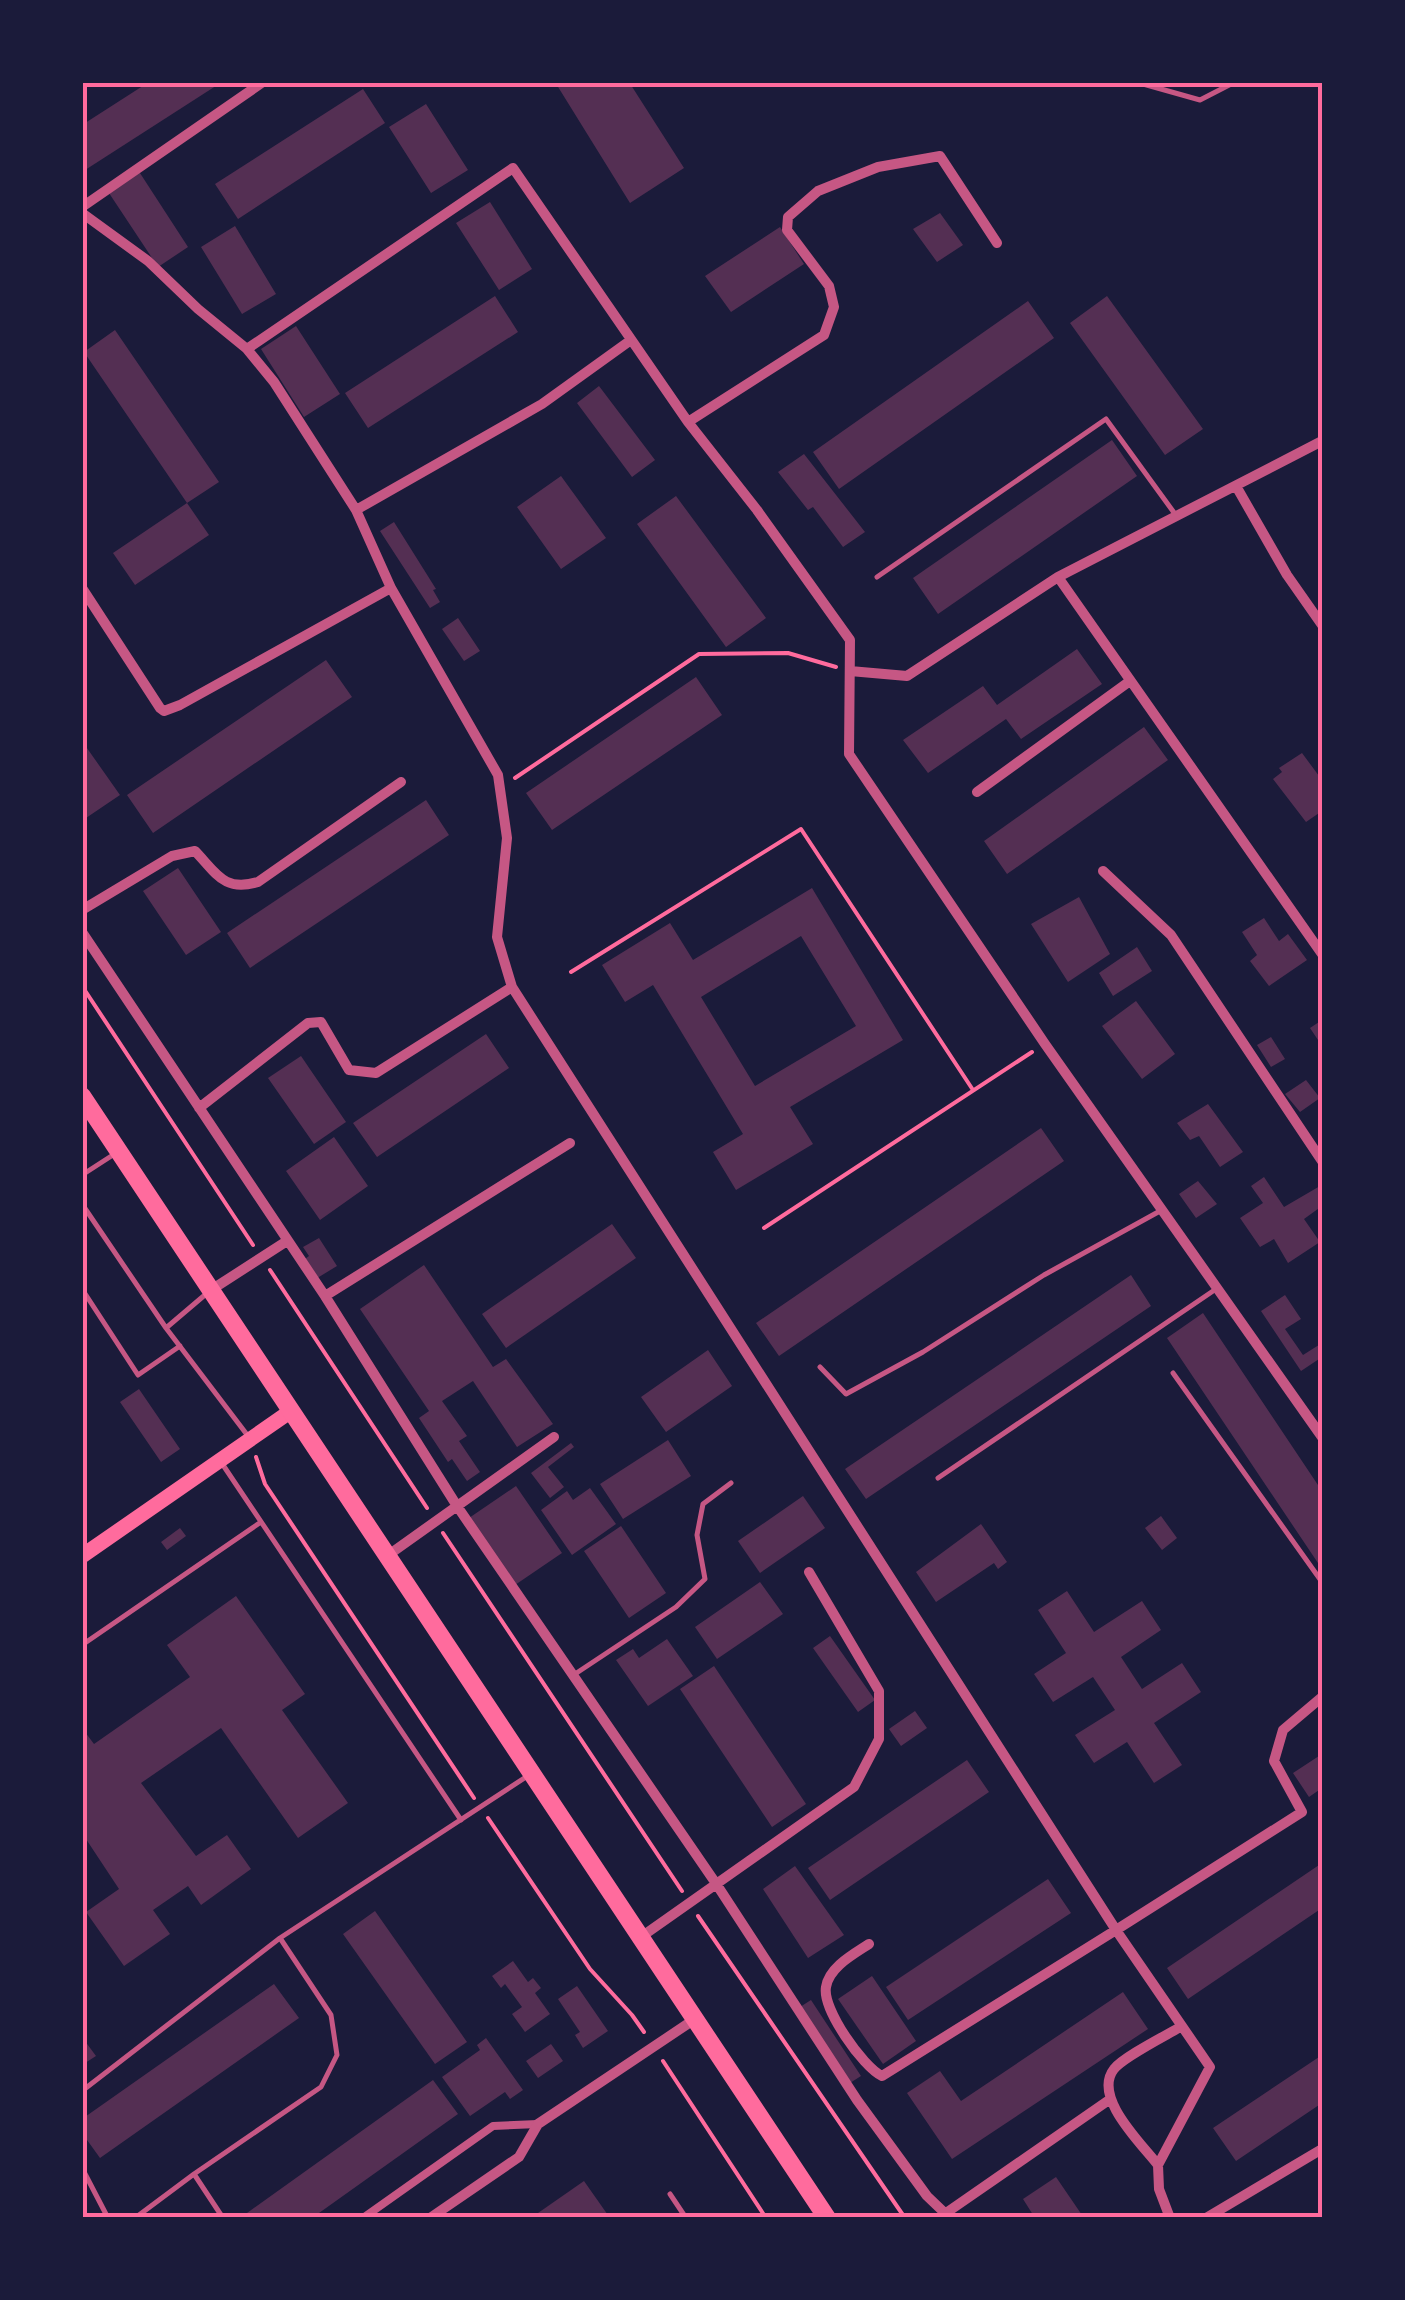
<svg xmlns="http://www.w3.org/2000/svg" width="1405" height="2300" font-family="Georgia,serif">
<rect width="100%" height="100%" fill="#1b1b3a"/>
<path fill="#542f53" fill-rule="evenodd" d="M149,82h73l-140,90v-47z
M555,82h74l55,86 -54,35z
M363,89l22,34 -147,96 -23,-35z
M426,104l42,66 -37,23 -42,-66z
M138,170l50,77 -30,20 -51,-77z
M490,202l42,67 -33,21 -43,-67z
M940,213l23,32 -26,17 -24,-33z
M235,226l41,68 -34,20 -41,-67z
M780,227l24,37 -73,48 -26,-36z
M495,296l23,36 -150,96 -23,-35z
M1107,296l96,133 -38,26 -95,-132z
M1028,301l26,37 -215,151 -26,-37z
M296,326l44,68 -36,23 -43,-68z
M115,330l104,152 -32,21 -103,-151z
M599,386l56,74 -23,17 -55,-74z
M1112,440l25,36 -199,138 -25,-36z
M804,454l61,78 -22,15 -30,-40 -5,3 -30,-38z
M561,476l45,62 -45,31 -44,-62z
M676,496l90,122 -40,29 -89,-123z
M187,503l22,32 -74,50 -22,-32z
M394,522l42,67 -3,1 7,12 -10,6 -50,-77z
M458,618l22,33 -16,10 -22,-32z
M1077,649l25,35 -81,55 -15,-20 -78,54 -25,-33 80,-54 14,19z
M326,660l26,37 -199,136 -26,-38z
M696,677l26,38 -170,115 -26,-37z
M1144,727l24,33 -161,114 -23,-33z
M82,741l38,54 -34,23 -4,-5z
M1302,753l20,27v31l-16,11 -33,-43 9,-7 -3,-4z
M426,800l23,35 -199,133 -23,-35z
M178,868l43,64 -35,23 -43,-64z
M812,888l91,152 -113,67 23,37 -77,46 -23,-38 30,-18 -90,-149 -28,17 -23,-37 68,-42 23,37zM801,936l55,90 -101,60 -54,-89z
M1079,897l31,57 -42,28 -37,-58z
M1264,918l15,23 9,-7 19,26 -38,26 -19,-25 7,-6 -15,-23z
M1137,947l15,24 -39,25 -14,-23z
M1136,1001l39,53 -33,25 -40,-53z
M1322,1020v26l-12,-18z
M486,1034l23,34 -132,89 -24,-34z
M1271,1037l14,22 -14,8 -14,-22z
M301,1056l45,66 -32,22 -46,-66z
M1306,1080l14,18 -20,14 -15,-18z
M1208,1104l35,48 -23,15 -21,-31 -9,4 -13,-17z
M1041,1128l23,33 -285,195 -23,-33z
M334,1137l34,49 -48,34 -34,-49z
M1264,1177l20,30 36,-21 2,4v16l-18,13 16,23 -32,21 -14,-24 -14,8 -20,-29 23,-15 -12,-17z
M1198,1181l19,23 -21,14 -17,-24z
M612,1224l24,34 -130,90 -24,-34z
M319,1238l18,28 -23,14 -12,-19 7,-5 -6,-9z
M424,1265l69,102 13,-8 47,65 -36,23 -44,-66 -31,20 25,35 -8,5 21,31 -13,9 -15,-22 -4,3 -29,-44 10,-7 -69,-102z
M1131,1275l20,31 -285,193 -21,-30z
M1285,1295l16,24 -16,10 18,26 19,-12v14l-21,14 -40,-60z
M1203,1313l119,178v78l-155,-231z
M708,1350l24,36 -66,46 -25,-35z
M139,1389l41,60 -19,13 -41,-60z
M668,1440l23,36 -68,43 -23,-35z
M571,1443l3,4 -26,20 16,20 -14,11 -19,-25z
M516,1486l46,67 -47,32 -46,-67z
M590,1488l26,36 -44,31 -31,-45 26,-19 6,9z
M803,1496l22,32 -65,45 -22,-32z
M1161,1516l16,22 -15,12 -17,-22z
M981,1524l26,38 -9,7 -4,-6 -58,39 -20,-30z
M621,1526l45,67 -37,25 -45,-67z
M180,1528l6,8 -19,14 -6,-8z
M760,1582l23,32 -66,45 -22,-32z
M1067,1591l27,41 48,-31 19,29 -40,27 21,32 40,-26 19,29 -47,31 28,42 -28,18 -27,-41 -33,21 -19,-28 40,-25 -22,-33 -40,25 -19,-28 32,-21 -28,-43z
M236,1596l69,98 -23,16 66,93 -50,35 -77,-110 -80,55 55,73 31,-21 24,34 -50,36 -13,-19 -35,24 17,24 -46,32 -38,-54 33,-23 -37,-56v-105l12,16 96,-67 -23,-32z
M830,1636l45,64 -17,12 -45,-64z
M667,1639l26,37 -45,30 -32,-46 17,-11 6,9z
M714,1666l92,138 -34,23 -92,-138z
M915,1711l12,17 -26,18 -12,-17z
M1322,1754v34l-13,9 -16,-24z
M967,1760l22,32 -159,108 -22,-32z
M1322,1863v45l-134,91 -21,-31z
M795,1866l49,69 -36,23 -45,-69z
M1048,1879l23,34 -163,107 -22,-33z
M375,1911l92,131 -32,22 -92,-130z
M513,1961l15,21 5,-4 8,10 -6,5 15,21 -25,18 -13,-18 10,-7 -17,-23 -4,4 -9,-12z
M872,1976l44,65 -33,23 -45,-65z
M274,1984l25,34 -199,140 -18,-25v-14z
M577,1986l31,45 -25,17 -8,-13 5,-3 -22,-33z
M1123,1992l25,37 -196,130 -45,-66 33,-22 21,30z
M811,2000l50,76 -11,7 -50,-76z
M82,2037l14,19 -14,9z
M486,2038l37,52 -13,9 -5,-7 -35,24 -28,-39 38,-27 -3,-5z
M551,2044l12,17 -25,17 -12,-17z
M1322,2055v48l-86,58 -23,-33z
M433,2080l25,34 -146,104h-72z
M1056,2177l28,41h-49l-12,-19z
M584,2181l26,37h-69l-3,-5z"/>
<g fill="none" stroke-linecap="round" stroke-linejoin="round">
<path stroke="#ff6b9d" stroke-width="4" d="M515,778l184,-124 89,-1 48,14
M571,972l230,-143 172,261
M82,986l171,259
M764,1228l268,-176
M270,1270l157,238
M256,1457l9,27 209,314
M443,1533l239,358
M488,1818l102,151 42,46 12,17
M698,1916l207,302
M663,2061l103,157"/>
<path stroke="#c65784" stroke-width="5" d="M1136,82l64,18 35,-18
M877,577l229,-158 69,95
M82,1175l34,-22
M82,1204l84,124 82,108
M82,1289l56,86 42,-29
M166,1328l40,-34
M820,1367l26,27 77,-42 121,-77 116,-64
M1173,1373l149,209
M223,1465l238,355
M938,1478l278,-189
M82,1645l179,-123
M575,1674l101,-67 29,-28 -8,-44 6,-31 28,-21
M82,2091l198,-153 249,-163
M82,2168l26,50
M670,2194l16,24
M135,2218l59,-44
M223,2218l-29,-44 127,-87 16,-32 -6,-40 -51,-77"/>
<path stroke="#c65784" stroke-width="8" d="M363,2218l130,-92 45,-2"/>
<path stroke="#c65784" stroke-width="10" d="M82,207l181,-125
M82,213l66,48 50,48 49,40 27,33 82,128 35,78 107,187 9,63 -10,99 15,50 604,943 186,-118 -28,-51 9,-31 39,-33
M247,349l266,-181 175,254 69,88 93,130 -1,114 196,290 277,393
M688,422l136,-87 10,-28 -5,-21 -42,-56 1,-13 30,-26 60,-24 62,-11 57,87
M1236,486l51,89 35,50
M356,510l186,-106 89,-64
M1058,577l264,377
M82,588l78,120 4,3 16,-6 211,-117
M850,671l57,5 151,-99 264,-136
M977,792l153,-111
M1103,871l68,64 151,226
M82,910l90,-54 23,-5c22,23 29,41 63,31l143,-100
M82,932l243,364 132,210 260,379 140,215 70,96 23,22
M199,1108l109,-85 13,-1 28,48 27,3 136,-86
M211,1290l76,-49
M325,1296l245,-153
M387,1556l167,-119
M641,1937l213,-150 25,-48v-48l-70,-119
M869,1944c-15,10 -40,23 -43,43 -4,22 37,80 56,89l234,-146 94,137 -52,98 1,24 11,29
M1158,2165c-16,-21 -66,-68 -44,-96 9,-12 53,-34 68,-43
M946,2213l163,-113
M430,2218l89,-61 19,-33 157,-105
M1206,2218l116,-69"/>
<path stroke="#ff6b9d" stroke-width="15" d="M82,1556l209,-145"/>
<path stroke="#ff6b9d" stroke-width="18" d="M82,1096l745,1122"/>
</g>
<rect width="1405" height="2300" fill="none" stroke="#1b1b3a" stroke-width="170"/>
<rect x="85" y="85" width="1235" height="2130" fill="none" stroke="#ff6b9d" stroke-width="4"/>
</svg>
